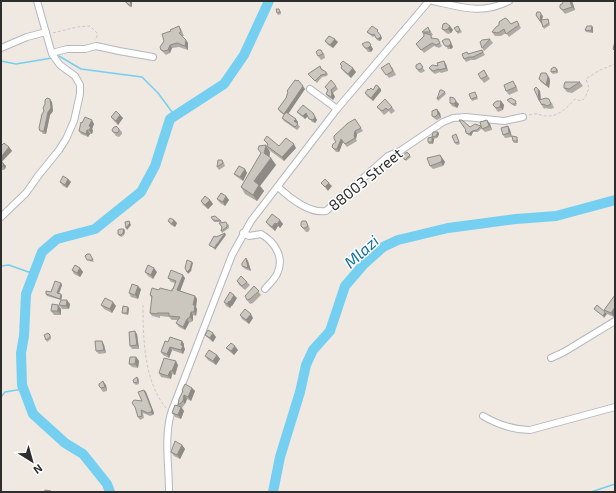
<svg xmlns="http://www.w3.org/2000/svg" width="616" height="493" font-family="'Exo 2',sans-serif">
<rect width="100%" height="100%" fill="#efe9e1"/>
<g fill="none" stroke-linecap="round" stroke-linejoin="round">
<path stroke="#75cff0" stroke-width="1.5" d="M59,56l22,13 61,8 16,16 17,23
M1,61l15,3 36,-6
M1,266l8,-1 25,9
M1,397l4,-5 18,-3
M591,492l24,-8"/>
<path stroke="#75cff0" stroke-width="10" d="M110,492l-3,-8 -24,-30 -18,-11 -32,-29 -11,-29 -1,-32 3,-17 2,-42 16,-42 15,-13 38,-10 46,-37 14,-26 15,-47 54,-35 20,-29 25,-54
M273,492l7,-35 20,-65 6,-27 7,-15 17,-19 15,-45 19,-22 19,-17 15,-7 50,-12 68,-9 40,-3 59,-16"/>
<g stroke="#b4b7c1" stroke-width="8">
<path id="minor" d="M433,1c28,6 49,14 76,0
M1,48l26,-11 19,-5
M53,55l3,-3 11,-3h18l11,-3 23,5 34,6
M310,89l27,20
M278,187c12,11 31,27 48,24l62,-55 12,-5 43,-29 10,-4 13,-1 38,4 19,-4
M1,217l25,-24 12,-17 21,-26 7,-11 8,-18 6,-27v-9l-5,-9 -15,-11 -8,-11 -15,-53
M243,233l6,3 12,-2c14,8 24,24 16,40 -3,6 -8,10 -12,15
M551,358l13,-6 51,-31
M483,416c14,8 31,14 47,14l85,-23
M169,492c0,-27 -5,-53 2,-79l61,-158 19,-34 86,-112 92,-108"/>
</g>
<path stroke="#c9c9c9" stroke-width="1" stroke-dasharray="3 2" stroke-linecap="butt" d="M53,33l24,-6 13,-1 7,7v4l-2,3
M529,115c11,-3 9,1 19,1 10,1 21,-10 27,-17l6,2 4,-3 4,-10 -3,-9 14,-9 15,-6
M143,305c0,34 1,76 23,103"/>
<use href="#minor" stroke="#fff" stroke-width="6"/>
</g>
<path fill="#afaba4" d="M124,1h8v6h-2z
M572,1l3,9 -10,4 -5,-6 3,-5z
M281,11v3l-3,1 -1,-2z
M536,15l7,1 -1,4 6,-1 2,6 -6,4 -3,-6z
M517,21l4,7 -12,9 -3,-4 -5,3h-6l-3,-4z
M179,26l2,3 3,7h-2l6,7v7l-9,-3 -7,1 -2,5 -4,2 -5,-5 10,-19z
M450,26l3,4 -2,3 -3,1 -3,-2 -3,-3z
M458,26l4,6 -4,2 -4,-6z
M592,26l1,2v5l-7,-1 -1,-2z
M430,30l3,5 -2,1 2,3 7,4 2,3 -3,2 -5,-2 -10,7 -8,-9 8,-8 -2,-4z
M367,32h12l-1,1 4,5 -2,3 -3,-1 -2,-4 -2,1 -4,-3z
M449,39l4,8 -2,2h-3l-6,-8z
M490,39l3,4 -9,8 -2,-3z
M325,41l13,1 -5,6 -5,-3z
M362,44l11,5 -2,3h-3z
M482,50l3,5 -10,5h-4l-5,2 -2,-3 3,-7 2,2z
M324,53l1,5 -4,2 -3,-4z
M420,63l5,8 -4,2 -2,-1 -3,-4z
M340,64l16,8 -5,6 -7,-6 -3,-4 1,-1z
M446,64l2,7 -7,2 -1,-1 -5,2 -4,-3 -2,-3z
M320,66l2,3 4,3 2,2 -1,2 -5,1 -5,6 -9,-9z
M392,67l4,8 -7,3 -8,-10z
M556,68l2,2v3l-5,1 -2,-2z
M484,70l6,9 -6,4 -3,-4z
M549,77l1,4 -1,7 -8,-6 -2,-3z
M580,82l3,4 -11,7 -5,-1 -3,-4z
M516,85l2,6 -9,4 -3,-4z
M336,86l2,3 -5,4 2,4 -2,3 -5,-3 -2,-3 2,-3 -3,-4z
M305,89l-17,25 10,8 -1,1 3,4 -3,3 -13,-9 -2,-3 2,-3 -4,-3 -2,-3 8,-11 2,-6 -1,-1z
M381,89v2l-8,10 -6,-5 -2,-3 4,-3z
M538,89l2,2 1,9 11,3 2,5 -4,1 -5,-1 -1,1 -5,-9z
M445,92l1,2 -8,7 -1,-2z
M476,94l2,5 -6,2 -1,-2z
M507,100l10,3 -1,3h-2z
M501,101l3,4 -1,5 -5,2 -5,-7z
M52,102l1,9 -3,4 -4,19h-3l-4,-6 5,-17z
M450,103l9,1 -2,4 -5,-2z
M377,107h15l3,4 -4,3 -2,-3 -5,4z
M297,112l16,1 4,7 -2,3 -3,-1 -4,-6 -3,3 -5,-4z
M440,113l1,5 -4,2 -2,-1 -3,-3z
M120,115l3,3 -5,7 -4,-4 -3,-4z
M355,119l8,12 -6,3 -1,5 1,2 -10,6 -4,-5 -4,10h-3l-4,-5 4,-5z
M487,120l3,4 2,6 -7,2 -3,-3z
M82,123l12,1 -2,5 1,1 -1,4h-2l-2,3 -7,-3 -2,-3z
M481,126l1,2 -4,4h-5l-2,4 -3,-1 -3,-4 5,-4z
M508,126l2,4 2,7 -7,1 -2,-3z
M119,129l3,3v2l-3,3 -3,-1 -4,-6z
M438,132l1,2 -2,4 -3,1 -1,5h-4l-1,-2 4,-5z
M457,136l3,8 -3,1 -2,-2z
M518,139v4h-4l-1,-2z
M264,140l15,6 17,2 -12,13 -15,-11 -2,-4 1,-1z
M1,146l8,1 3,4 -10,11 4,4 -1,3 -1,1h-3z
M270,152l-1,5 2,1 5,7 -16,21 4,5 -7,10 -12,-7 -4,-7z
M407,152l4,5 -5,4 -4,-5z
M440,155l5,7 -2,4 -10,3 -3,-3z
M222,160l2,3 1,3 -6,4 -2,-3z
M245,169l2,4 -4,8 -6,-4 -3,-3z
M68,179l3,3 -4,6 -4,-2 -3,-4z
M226,196l3,4 -4,6 -5,-3 -3,-4z
M210,200l3,4 -5,5 -5,-4 -2,-4z
M272,214l11,10 -3,4 -2,-2 -3,5 -6,-5 -3,-4z
M174,220l3,3 -2,4 -4,-2 -3,-4z
M213,220l8,1 1,1h-8z
M306,221l4,8 -2,3h-2l-5,-6z
M219,223l8,1 2,1v3l-7,5 -1,-2 1,-4z
M125,231l-1,4 -2,2 -3,-1 -1,-2z
M85,256h6l3,6 -5,-1z
M246,258l2,3 3,10 -6,-2 -3,-3z
M80,268l3,4 -3,5 -6,-3 -2,-4z
M145,272h12l-4,7 -5,-3z
M168,278h17l-5,13 15,5 2,3 -1,8 1,2 -1,7 -3,-1v6l-4,2 -4,7 -6,-3 -3,-4 2,-3h-6l-3,-3 -9,-1v2l-8,-2 -2,-3 2,-14 -2,-4 22,-4 1,-2 2,-6 -4,-1z
M237,281l10,1 3,3 -5,5 -6,-5z
M61,283l1,2 -3,9 3,2 -1,4 9,4 -1,5h-7l-3,-4 2,-5 -14,-4 -1,-2 5,-2z
M254,286l7,9 -8,8 -3,1 -3,-4z
M141,289l-3,10 -7,-2 -2,-4z
M615,295v20l-1,2 -7,-3 -3,-4z
M237,298l-5,8v-1l-2,3 -4,-2 -2,-4z
M58,305l3,4v6h-7l-3,-4z
M101,305l15,1 -4,7 -8,-4z
M128,307l1,2 -1,6 -4,-1 -2,-1z
M240,315l13,3 -4,6 -7,-5z
M137,334l2,15h-7l-2,-3z
M205,335l11,2 -3,5 -5,-4z
M51,336v3l-4,3 -1,-2z
M102,341l2,4 2,8 -7,1 -3,-3z
M182,341l2,3v3l1,2 -2,5 -11,-4 -3,8 -6,-3 -2,-3 7,-10z
M226,348l12,2 -4,5 -5,-4z
M217,355l3,4 -4,6 -8,-5 -3,-4z
M136,357l3,4 -1,7 -6,-1 -3,-3z
M178,365l-3,10 -3,-1 -1,5 -10,-2 -2,-4z
M137,377l2,2v5l-3,1 -2,-2z
M106,385l1,6 -4,1 -4,-6z
M192,388l3,3 -4,10 -4,-2 -2,5 -3,4 2,3 -3,8 -6,-2 -3,-4 7,-6 -1,-2 4,-13v-2z
M144,390l2,2 8,21 -1,2 -3,1 -7,-3 1,5 -4,2 -2,-3z
M182,445l3,4 -5,10 -6,-3 -3,-4z"/>
<path fill="#8e8b86" d="M130,1h2v6l-1,-2z
M570,1h2l3,9 -3,-3z
M541,14l2,2 -2,7 -1,-2z
M450,26l3,4 -2,3 -3,-4z
M592,26l1,2v5l-2,-2z
M381,36l1,2 -2,3 -2,-2z
M335,39l3,3 -5,6 -3,-3z
M449,39l4,8 -2,2 -2,-3z
M186,40l2,3v7l-3,-4z
M369,42l4,7 -2,3 -3,-4z
M170,45l2,3 -2,5 -2,-3z
M444,61l2,3 2,7 -2,-3z
M353,68l3,4 -5,6 -3,-4z
M546,73l3,4 1,4 -1,7 -3,-3z
M303,86l2,3 -19,28 -2,-3z
M378,86l3,3v2l-8,10 -2,-3z
M538,89l2,2 1,11 -2,-2z
M331,90l2,3 2,4 -2,3 -2,-3z
M50,99l2,3 1,9 -3,4 -4,19 -2,-3z
M456,101l3,3 -2,4 -3,-4z
M501,101l3,4 -1,5 -3,-3z
M437,109l3,4 1,5 -3,-4z
M306,113l2,3 -3,3 -2,-3z
M313,113l4,7 -2,3 -2,-3z
M120,115l3,3 -5,7 -2,-4z
M296,119l2,3 -1,3 -3,-4z
M92,120l2,4 -2,5 1,1 -1,4 -3,-4v-4z
M487,120l3,4 2,6 -3,-4z
M508,126l2,4 2,7 -3,-4z
M87,130l3,4 -2,3 -2,-3z
M355,131l2,3 -1,5 -2,-3z
M472,131l1,1 -2,4 -2,-2z
M438,132l1,2 -2,4 -1,-2z
M432,137l2,2 -1,5 -1,-2z
M341,139l2,3 -4,10 -2,-3z
M294,144l2,4 -12,13 -2,-4z
M266,145l4,7 -1,8 -5,-7z
M9,147l3,4 -11,11v-5z
M440,155l5,7 -2,4 -2,-4z
M271,158l5,7 -16,21 4,5 -7,10 -4,-6 1,-14z
M3,163l3,3 -1,3 -2,-3z
M245,169l2,4 -4,8 -3,-4z
M68,179l3,3 -4,6 -2,-3z
M329,183l3,3 -4,5 -3,-4z
M226,196l3,4 -4,6 -2,-4z
M210,200l3,4 -5,5 -3,-4z
M174,220l3,3 -2,4 -3,-3z
M280,220l3,4 -3,4 -3,-4z
M129,221l2,4 -4,5 -1,-2z
M275,223l3,3 -3,5 -3,-4z
M124,229l1,2 -1,4 -1,-2z
M225,233l1,2 -11,15 -1,-2z
M246,258l2,3 3,10 -3,-3z
M192,262l1,1 -2,8 -3,3 -1,-2z
M80,268l3,4 -3,5 -3,-4z
M154,268l3,4 -4,7 -2,-4z
M183,275l2,3 -6,16 -2,-4z
M61,283l1,2 -4,10 -1,-2z
M138,286l3,3 -3,10 -3,-4z
M61,294l1,2 -1,4 -1,-1z
M234,295l3,3 -5,8 -2,-4z
M195,296l2,3 -1,8 1,2 -1,7 -2,-4 -1,-7z
M67,300l3,4 -1,5 -3,-3z
M229,301l3,4 -2,3 -3,-4z
M113,302l3,4 -4,7 -2,-4z
M58,305l3,4v6l-3,-4z
M128,307l1,2 -1,6 -1,-2z
M615,307v8l-1,2 -3,-4z
M191,312l2,3v6l-3,-4z
M605,312l2,2 -3,4 -1,-2z
M251,314l2,4 -4,6 -3,-4z
M187,319l2,4 -4,7 -2,-3z
M135,331l2,3 2,15 -2,-4z
M213,333l3,4 -3,5 -3,-4z
M102,341l2,4 2,8 -2,-3z
M182,341l2,3v3l1,2 -2,5 -2,-4z
M235,346l3,4 -4,5 -3,-4z
M170,347l2,3 -3,8 -2,-4z
M217,355l3,4 -4,6 -3,-4z
M136,357l3,4 -1,7 -3,-4z
M176,361l2,4 -3,10 -3,-4z
M170,371l2,3 -1,5 -3,-3z
M103,381l3,4 1,6 -2,-4z
M192,388l3,3 -4,10 -3,-4z
M144,390l2,2 8,21 -1,2 -2,-3z
M184,395l3,4 -2,5 -2,-3z
M181,407l3,4 -3,8 -3,-4z
M182,445l3,4 -5,10 -3,-4z"/>
<path fill="#cbc7bf" stroke="#8e8b86" d="M125,1h5l1,4h-2z
M562,1h8l2,6 -9,3 -3,-2v-3l3,-2z
M276,9h3l1,3 -3,1z
M537,12h3l1,2 -1,7 -4,-6z
M505,18l2,1 4,5 6,-3 2,4 -13,9 -2,-5 -6,4 -6,-1 4,-5 3,-2v-3z
M548,19l1,4 -6,4 -2,-7z
M446,23l4,3 -2,3 -3,1 -3,-1 1,-5z
M179,26l2,6 -2,1 7,7 -1,6 -8,-3 -7,2 -2,5 -4,1 -3,-1 -1,-3 4,-6 -2,-7 9,-3 -1,-1z
M372,26l6,4 -1,1 4,5 -3,3 -2,-1 -2,-4 -2,1 -5,-3z
M458,26l2,4 -3,2 -3,-4z
M587,26h5l-1,5 -6,-1z
M428,27l2,5h-8z
M424,33l7,2v3l7,1 2,4 -4,2 -4,-2 -11,7 -5,-6 8,-8z
M329,36l6,3 -5,6 -5,-4z
M445,39h4l2,4 -2,3h-4l-3,-5z
M490,39l-8,9 -2,-6 2,-2z
M615,41v10l-2,-2z
M366,42h3l2,3 -3,3h-3l-3,-4z
M318,50h3l2,4 -5,2 -2,-4z
M482,50l1,2 -10,5h-4l-5,2 -2,-5 5,-2 1,2z
M343,61l10,7 -5,6 -7,-6 1,-2 -2,-2z
M444,61l2,7 -7,2v-1l-6,2 -4,-3 3,-3 6,1 -1,-3z
M389,63l4,8 -7,4 -5,-7z
M420,63l3,4 -4,3 -3,-2v-3z
M320,66l1,3 5,3v2l-5,1 -6,6 -7,-7z
M554,67l2,1 1,3 -6,1v-3z
M484,70l3,6 -6,3 -3,-5z
M541,73h5l2,4 -2,8 -7,-6z
M295,80l2,1 1,-1 5,6 -19,28 -6,-5 8,-11 2,-6 -1,-1z
M331,80l5,6 -5,4 1,4 -1,3 -5,-3 2,-4 -3,-3z
M513,81l3,6 -10,4 -2,-6z
M565,82h15l-11,7 -5,-1v-3z
M376,85l2,1 1,2 -8,10 -6,-5 3,-4 1,1 2,-2 2,2z
M536,87l2,2 1,11 -5,-11z
M440,90h2l3,2 -8,7z
M475,92l2,5 -6,2 -2,-5z
M450,97l4,1 2,3 -2,3 -4,-1z
M47,98l3,1 1,9 -3,4 -4,19h-4l-1,-3 3,-14 2,-3 -1,-3 2,-4v-4z
M511,98l5,3 -1,3h-3l-5,-4z
M546,98l3,1 2,5 -4,2 -4,-2 -1,1 -3,-5z
M385,99l7,8 -4,3 -2,-2 -4,3 -5,-4z
M497,101h4l-1,6 -4,1 -3,-3 1,-2z
M303,105l10,8 2,4 -2,3 -4,-1 -3,-6 -3,3 -6,-4z
M437,109l1,5 -3,3 -3,-1v-5z
M116,111l4,4 -4,6 -5,-4z
M286,112l10,7 -2,2 4,3 -3,3 -13,-9z
M85,117l7,3 -3,6 2,1 -2,3h-2l-1,4 -7,-3 2,-9 1,1z
M355,119l6,9 -6,3 -1,5 1,2 -10,6 -4,-5 -4,10h-3l-2,-2 1,-3 3,-2 -2,-3v-3l14,-13z
M459,120h3l8,7 5,-3 6,2 -4,4 -5,1 -3,3 -3,-1v-2h-1l1,-1z
M487,120l2,6 -7,3 -2,-7z
M116,126l3,3v2l-2,2 -4,-1 -1,-2 1,-2z
M508,126l1,7 -6,2 -2,-7z
M433,132h5l-2,4 -4,1v5h-4v-4l4,-1z
M456,134l3,8 -4,1 -3,-7z
M267,136l12,10 7,-8 8,6 -12,13 -15,-11 1,-2 -4,-4z
M512,136l5,1v4h-4z
M4,143l5,4 -8,10v-11z
M266,145l-2,8 7,5 -17,23 5,4 -6,10 -12,-8 20,-34 -3,-4 1,-3z
M407,152l3,3 -5,5 -3,-4z
M440,155l2,4 -1,3 -11,4 -3,-8z
M218,160h4l1,3 -6,4z
M1,161l2,2v3l-2,1z
M239,166l6,3 -5,8 -6,-3z
M63,176l5,3 -3,6 -5,-3z
M325,179l4,4 -4,4 -4,-4z
M221,193l5,3 -3,6 -6,-3z
M205,196l5,4 -5,5 -4,-4z
M272,214l8,6 -3,4 -2,-1 -3,4 -6,-5z
M215,216l6,5 -8,-1 -2,-3z
M170,218l4,2 -2,4 -4,-3z
M129,221l1,2 -4,5 -1,-6z
M302,221h4l2,5 -3,2h-2l-2,-2v-3z
M226,222l1,2v3l-6,4 1,-4 -3,-4z
M120,229h4l-1,4 -2,2 -3,-1v-4z
M225,233l-11,15 -5,-3 5,-9 2,1z
M87,254h3l3,6h-6l-2,-4z
M246,258l2,10 -6,-2v-3z
M187,260l5,2 -2,7 -3,3 -2,-4z
M75,265l5,3 -3,5 -5,-3z
M148,265l6,3 -3,7 -6,-3z
M171,270l12,5 -6,15 18,6 -2,9h2l-1,7h-3l-1,5 -3,2 -4,8 -7,-4 4,-6 -11,-1v-3h-12v1l-7,-1 2,-17 -2,-1 2,-7 7,2 1,-2 12,3v-2h1l3,-8 -8,-3z
M241,276l6,6 -5,4 -5,-5z
M55,281l6,2 -4,10 4,1 -1,5 -14,-5v-3l5,1z
M132,284l6,2 -3,9 -6,-2z
M254,286l5,5 -9,8 -3,1 -2,-4z
M230,292l4,3 -4,7 -1,-1 -2,3 -3,-2z
M615,295v12l-4,6 -7,-3z
M105,298l8,4 -3,7 -9,-4z
M61,300h6l-1,6 -7,-1z
M52,304l6,1v6h-7z
M597,305l8,7 -2,4 -9,-7z
M123,306l5,1 -1,6h-5z
M245,309l6,5 -5,6 -6,-5z
M208,330l5,3 -3,5 -5,-3z
M135,331l2,14 -7,1 -1,-14z
M48,333l2,2v2l-4,3 -2,-5z
M170,337l12,4 -1,4 2,1 -2,4 -11,-3 -3,7 -6,-2 4,-11 3,1z
M95,341h7l2,9 -8,1z
M231,343l4,3 -4,5 -5,-3z
M209,350l8,5 -4,6 -8,-5z
M130,357h6l-1,7h-6z
M164,358l12,3 -4,10h-2l-2,5 -9,-3z
M137,377l1,5 -4,1 -1,-3z
M103,381l2,6 -4,1 -2,-2v-2z
M185,384l7,4 -4,9 -4,-2 -1,6 -5,4 1,-6 4,-8 -1,-1z
M144,390l8,20 -1,2 -3,1 -7,-3 1,6 -4,1 -3,-10 -3,-4 2,-3 8,1 -4,-9z
M175,405l6,2 -3,8 -6,-2z
M175,441l7,4 -5,10 -6,-3z
M45,490l6,1 -1,1h-6z"/>
<g text-anchor="middle" dominant-baseline="central" stroke-width="3" stroke-linejoin="round" paint-order="stroke">
<g font-size="15" fill="#2e2e2e" stroke="#fff">
<text transform="translate(365 179) rotate(-39)">88003 Street</text>
</g>
<g font-size="16" font-style="italic" fill="#0d6fa3" stroke="#fff">
<text transform="translate(361 251) rotate(-42)">Mlazi</text>
</g>
</g>
<rect width="616" height="493" fill="none" stroke="#2e2e2e" stroke-width="4"/>
<g transform="translate(32 461) rotate(143)" stroke="#ffffff" stroke-width="3" paint-order="stroke">
<path d="M0-3L7 15L0 10L-7 15Z" fill="#2e2e2e"/>
<text y="-6" font-size="11" font-weight="bold" text-anchor="middle" fill="#2e2e2e">N</text>
</g>
</svg>
